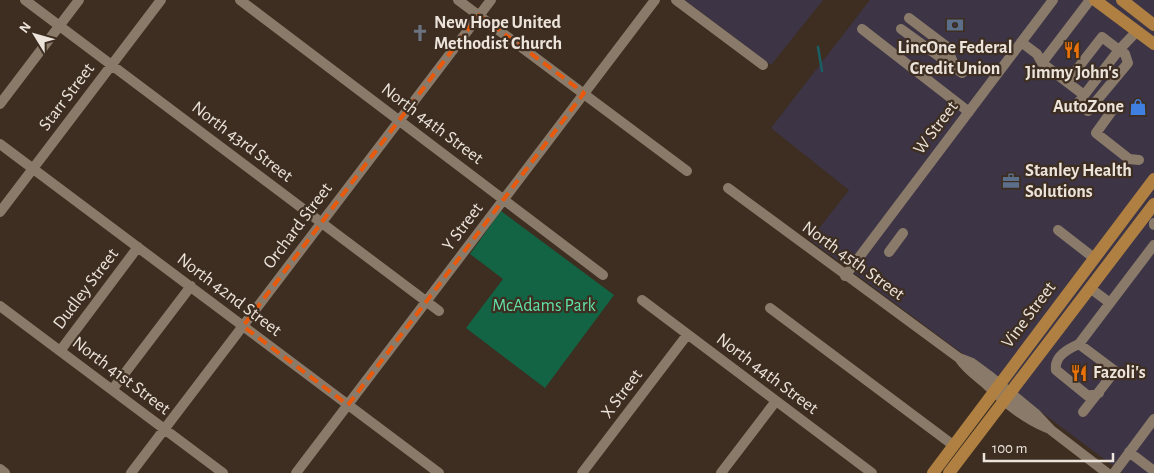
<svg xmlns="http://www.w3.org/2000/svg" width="1154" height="473" font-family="'Alegreya Sans',sans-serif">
<rect width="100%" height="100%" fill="#3d2e21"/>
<path fill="#3d3545" d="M685,0h138l-52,65z
M870,0h284v473h-31l-313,-233 39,-50 -78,-62z"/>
<path fill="#126444" d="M501,211l113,84 -69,93 -79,-60 37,-49 -33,-25z"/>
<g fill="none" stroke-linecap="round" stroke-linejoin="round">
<path stroke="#195f64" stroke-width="2.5" d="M818,47l4,24"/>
<path stroke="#8a7a6a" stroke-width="10" d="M25,0l414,311
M240,0l363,275
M458,0l229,171
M676,0l87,65
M909,18l37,28 10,23
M862,29l107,83
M901,29l61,44
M1021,42l16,12 5,9 42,32
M1119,50l6,4 3,9 -40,48 -10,-8z
M1042,63l48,-63
M1067,82l35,-45 17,13 18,-19
M0,104l79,-104
M1114,108l-18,25 33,26 10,1
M0,144l439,329
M728,188l231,170 13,5 19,14 44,36 16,17 56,43
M0,212l161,-212
M1154,223v2
M1058,230l36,28
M889,252l14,-19
M845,276l208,-276
M1090,288l20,15
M642,300l230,173
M0,306l223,167
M770,308l183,137
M1079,344c-11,5 -25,12 -23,26l32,26 11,-3
M60,351l78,-104
M959,358c8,12 18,18 28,27 19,18 36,33 60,43
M112,390l79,-104
M1083,412l32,-41 -36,-27 75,-99
M1129,452l25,19
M0,469l5,4
M131,473l360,-473
M296,473l359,-473
M582,473l105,-138
M721,473l55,-72
M1114,473l40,-54"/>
<path stroke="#af8042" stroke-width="12" d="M1095,0l59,44
M1122,0l32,25
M933,473l221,-294
M949,473l205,-269"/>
</g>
<path fill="none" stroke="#e8590c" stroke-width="4" stroke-dasharray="10 6" stroke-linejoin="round" d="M479,15l105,78 -236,312 -105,-79z"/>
<defs>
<g id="bank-bare" transform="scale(1.35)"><path d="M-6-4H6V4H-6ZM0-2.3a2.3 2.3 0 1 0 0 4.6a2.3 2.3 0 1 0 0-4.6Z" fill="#5c6f8a" stroke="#3d2e21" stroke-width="2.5" paint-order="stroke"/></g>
<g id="church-bare" transform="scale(1.35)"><path d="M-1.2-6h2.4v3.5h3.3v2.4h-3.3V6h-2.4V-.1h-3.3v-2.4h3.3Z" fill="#6b7280" stroke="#3d2e21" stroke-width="2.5" paint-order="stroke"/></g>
<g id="restaurant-bare" transform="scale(1.35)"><path d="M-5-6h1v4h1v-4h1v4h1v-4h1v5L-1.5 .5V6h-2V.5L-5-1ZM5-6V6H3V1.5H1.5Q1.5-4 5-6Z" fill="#e8710a" stroke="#3d2e21" stroke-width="2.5" paint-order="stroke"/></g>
<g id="shop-bare" transform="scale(1.35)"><path d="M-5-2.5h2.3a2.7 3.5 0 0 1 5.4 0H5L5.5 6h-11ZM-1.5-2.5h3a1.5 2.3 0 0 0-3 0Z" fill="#3f7fe0" stroke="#3d2e21" stroke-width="2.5" paint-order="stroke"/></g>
<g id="office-bare" transform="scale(1.35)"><path d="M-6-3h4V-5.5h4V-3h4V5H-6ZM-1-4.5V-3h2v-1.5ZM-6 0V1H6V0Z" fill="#5c6f8a" stroke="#3d2e21" stroke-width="2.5" paint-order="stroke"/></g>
</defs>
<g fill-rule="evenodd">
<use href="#bank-bare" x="955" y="25"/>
<use href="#church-bare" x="420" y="33"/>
<use href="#restaurant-bare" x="1072" y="50"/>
<use href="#shop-bare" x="1138" y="107"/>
<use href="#office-bare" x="1011" y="181"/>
<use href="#restaurant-bare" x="1079" y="373"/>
</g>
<g text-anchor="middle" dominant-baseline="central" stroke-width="4.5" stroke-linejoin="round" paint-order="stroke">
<g font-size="18" font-weight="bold" fill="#ece3da" stroke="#3d2e21" text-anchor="start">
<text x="434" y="23">New Hope United<tspan x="434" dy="21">Methodist Church</tspan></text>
<text x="955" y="48" text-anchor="middle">LincOne Federal<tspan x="955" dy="21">Credit Union</tspan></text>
<text x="1072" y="73" text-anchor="middle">Jimmy John's</text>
<text x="1124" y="107" text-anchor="end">AutoZone</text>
<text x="1025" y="171">Stanley Health<tspan x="1025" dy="21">Solutions</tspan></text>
<text x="1093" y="373">Fazoli's</text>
</g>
<g font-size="18" fill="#ece3da" stroke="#3d2e21">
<text transform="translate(67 97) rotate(-53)">Starr Street</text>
<text transform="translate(432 124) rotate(37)">North 44th Street</text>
<text transform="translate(936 128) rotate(-53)">W Street</text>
<text transform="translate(242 142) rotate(37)">North 43rd Street</text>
<text transform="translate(298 226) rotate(-53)">Orchard Street</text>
<text transform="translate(463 227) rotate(-53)">Y Street</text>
<text transform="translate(853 261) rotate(36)">North 45th Street</text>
<text transform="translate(86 289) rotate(-53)">Dudley Street</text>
<text transform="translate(229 295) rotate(37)">North 42nd Street</text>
<text transform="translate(1029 315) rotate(-53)">Vine Street</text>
<text transform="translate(767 374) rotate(37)">North 44th Street</text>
<text transform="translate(121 376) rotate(37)">North 41st Street</text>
<text transform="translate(622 394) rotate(-53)">X Street</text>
</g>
<g font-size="18" fill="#61e1a7" stroke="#3d2e21">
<text x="544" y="306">McAdams Park</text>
</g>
</g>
<g transform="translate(35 35) rotate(307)" stroke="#3d2e21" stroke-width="4" paint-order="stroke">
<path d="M0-4L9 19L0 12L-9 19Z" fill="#ece3da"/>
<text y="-8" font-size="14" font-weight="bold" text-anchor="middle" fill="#ece3da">N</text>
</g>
<path d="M984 453v8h129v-8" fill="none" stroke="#ece3da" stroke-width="2.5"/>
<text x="992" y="453" font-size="15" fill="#ece3da" stroke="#3d2e21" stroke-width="4" paint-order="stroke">100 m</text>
</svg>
